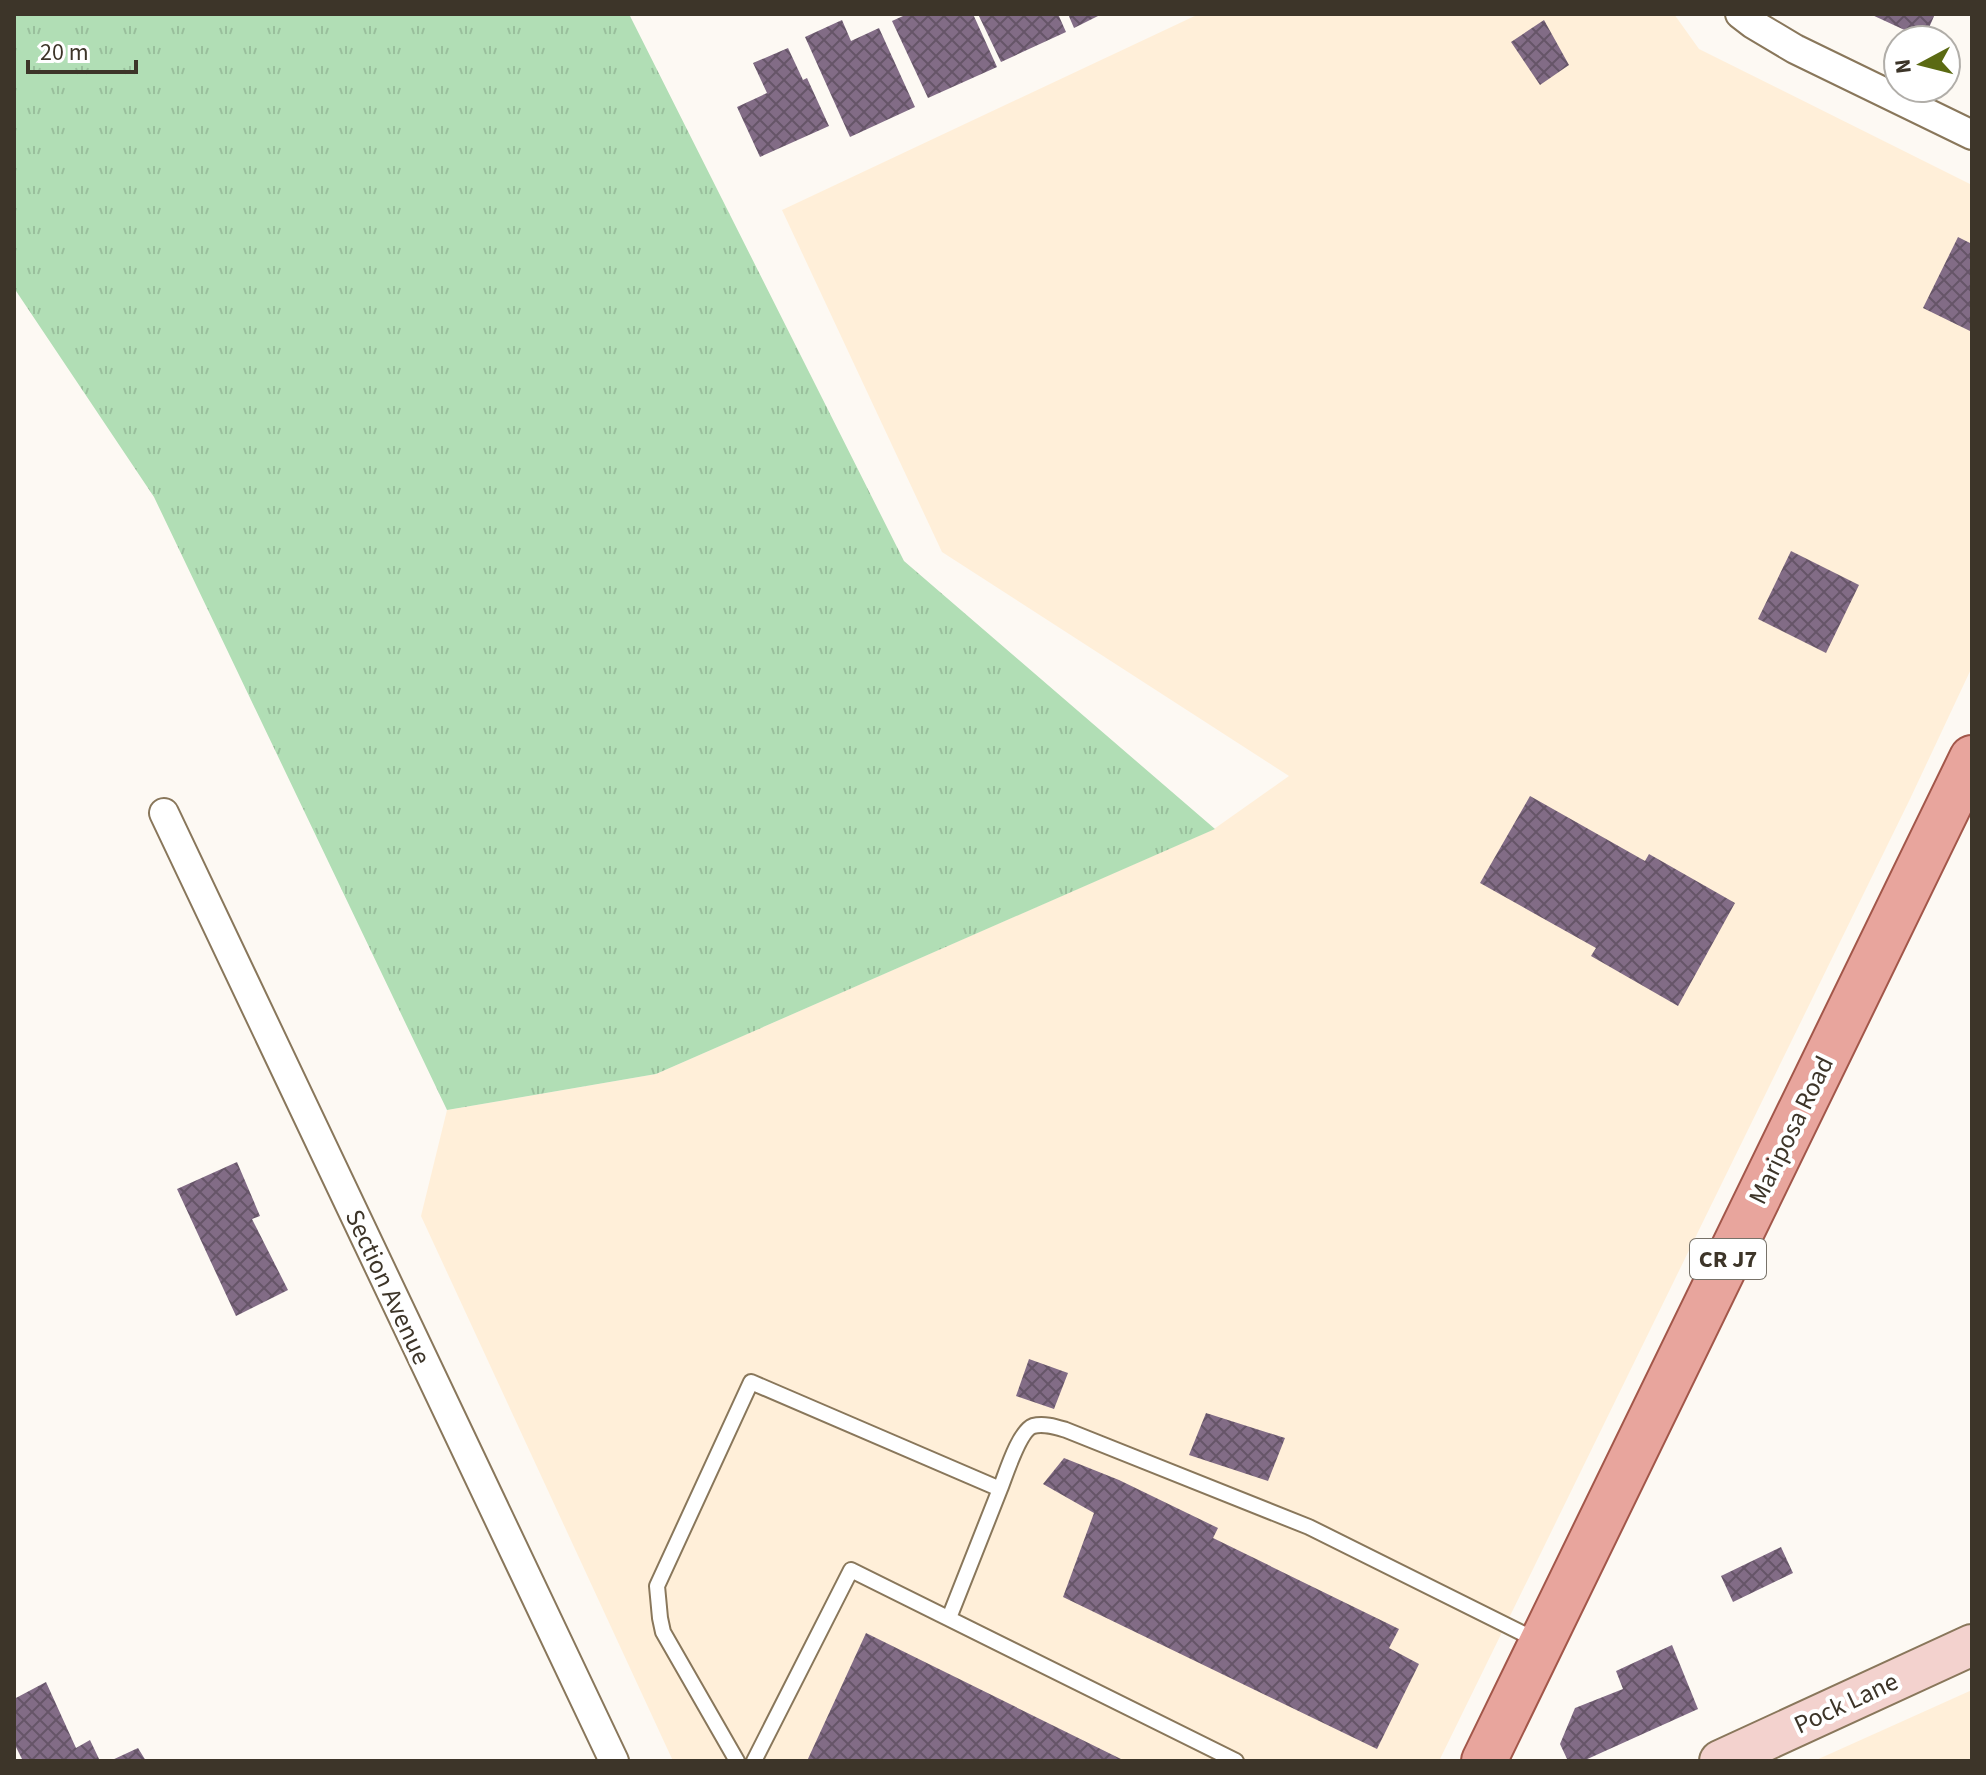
<svg xmlns="http://www.w3.org/2000/svg" width="1986" height="1775" font-family="'Source Sans 3',sans-serif">
<defs>
<pattern id="grass-tufts" width="24" height="20" patternUnits="userSpaceOnUse" patternTransform="scale(2)"><rect width="24" height="20" fill="#b1deb5"/><path d="M3 7l-1-3M5 7V3M7 7l1-3M15 17l-1-3M17 17v-4M19 17l1-3" fill="none" stroke="#99bf9c"/></pattern>
<pattern id="building-cross-hatch" width="8" height="8" patternUnits="userSpaceOnUse" patternTransform="scale(2)"><rect width="8" height="8" fill="#826c86"/><path d="M0 0l8 8M0 8l8-8" fill="none" stroke="#665568"/></pattern>
</defs>
<rect width="100%" height="100%" fill="#fdf9f3"/>
<path fill="#ffefd9" d="M1199,14h475l25,35 273,136v482l-62,132 -471,962h-766l-252,-545 26,-106 209,-36 558,-245 75,-53 -347,-224 -160,-342z
M1972,1690v71h-158z"/>
<path fill="url(#grass-tufts)" d="M14,14h615l275,547 311,268 -559,245 -209,36 -293,-613 -140,-209z"/>
<path fill="url(#building-cross-hatch)" d="M902,14h71l24,53 -69,31 -36,-77 11,-5z
M978,14h80l8,18 -65,30z
M1068,14h34l-28,14z
M1870,14h65l-11,25z
M842,20l9,21 28,-13 36,79 -65,30 -45,-100z
M1544,20l25,45 -29,20 -29,-43z
M788,48l15,32 4,-2 22,48 -69,31 -23,-50 30,-14 -14,-30z
M1958,237l14,7v88l-49,-24z
M1791,551l68,34 -33,68 -68,-34z
M1530,796l115,65 4,-7 86,49 -57,103 -87,-50 5,-8 -116,-65z
M237,1162l23,54 -8,3 36,71 -52,26 -59,-127z
M1029,1359l39,14 -14,36 -38,-13z
M1206,1413l79,25 -17,43 -79,-26z
M1064,1458l55,22 99,48 -5,10 186,91 -10,19 30,16 -42,85 -314,-152 31,-84 -51,-29z
M1781,1547l12,26 -60,29 -12,-26z
M866,1633l259,128h-318z
M1672,1645l26,64 -115,52h-15l-8,-17 15,-36 48,-19 -7,-18z
M46,1682l30,66 14,-8 10,21h-77l-9,-18v-44z
M138,1748l8,13h-36z"/>
<g fill="none" stroke-linecap="round" stroke-linejoin="round">
<g stroke="#89775b" stroke-width="18">
<path id="lane" d="M1000,1489c6,-15 19,-58 33,-63 11,-3 23,1 33,4l243,97 229,114
M737,1761l-74,-129 -3,-14 -3,-32 94,-204 249,107 -51,129
M754,1761l97,-191 385,191"/>
</g>
<g stroke="#89775b" stroke-width="32">
<path id="street" d="M1740,14l13,10 42,25 177,86
M164,813l450,948"/>
</g>
<g stroke="#89775b" stroke-width="44">
<path id="secondary" d="M1720,1761l252,-116"/>
</g>
<g stroke="#a2574a" stroke-width="48">
<path id="primary" d="M1484,1761l488,-1003"/>
</g>
<use href="#lane" stroke="#fff" stroke-width="14"/>
<use href="#street" stroke="#fff" stroke-width="28"/>
<use href="#secondary" stroke="#f3d2ce" stroke-width="40"/>
<use href="#primary" stroke="#e8a59d" stroke-width="44"/>
</g>
<g text-anchor="middle" dominant-baseline="central" stroke-width="8" stroke-linejoin="round" paint-order="stroke">
<rect fill="#fff" stroke="#777269" stroke-width="2" x="1690" y="1239" width="76" height="40" rx="6"/>
<g font-size="24" font-weight="bold" fill="#3d3529">
<text x="1728" y="1259">CR J7</text>
</g>
<g font-size="26" fill="#3d3529" stroke="#fff">
<text transform="translate(1791 1130) rotate(-64)">Mariposa Road</text>
<text transform="translate(388 1287) rotate(65)">Section Avenue</text>
<text transform="translate(1846 1703) rotate(-25)">Pock Lane</text>
</g>
</g>
<rect width="1986" height="1775" fill="none" stroke="#3d3529" stroke-width="32"/>
<g transform="translate(1922 64) rotate(263)"><circle r="38" fill="#ffffff" stroke="#b1aea9" stroke-width="2"/>
<path d="M0-6L14 30L0 20L-14 30Z" fill="#5b6a13"/>
<text y="-12" font-size="22" font-weight="bold" text-anchor="middle" fill="#3d3529">N</text>
</g>
<path d="M28 60v12h108v-12" fill="none" stroke="#3d3529" stroke-width="4"/>
<text x="40" y="60" font-size="24" fill="#3d3529" stroke="#ffffff" stroke-width="6" paint-order="stroke">20 m</text>
</svg>
